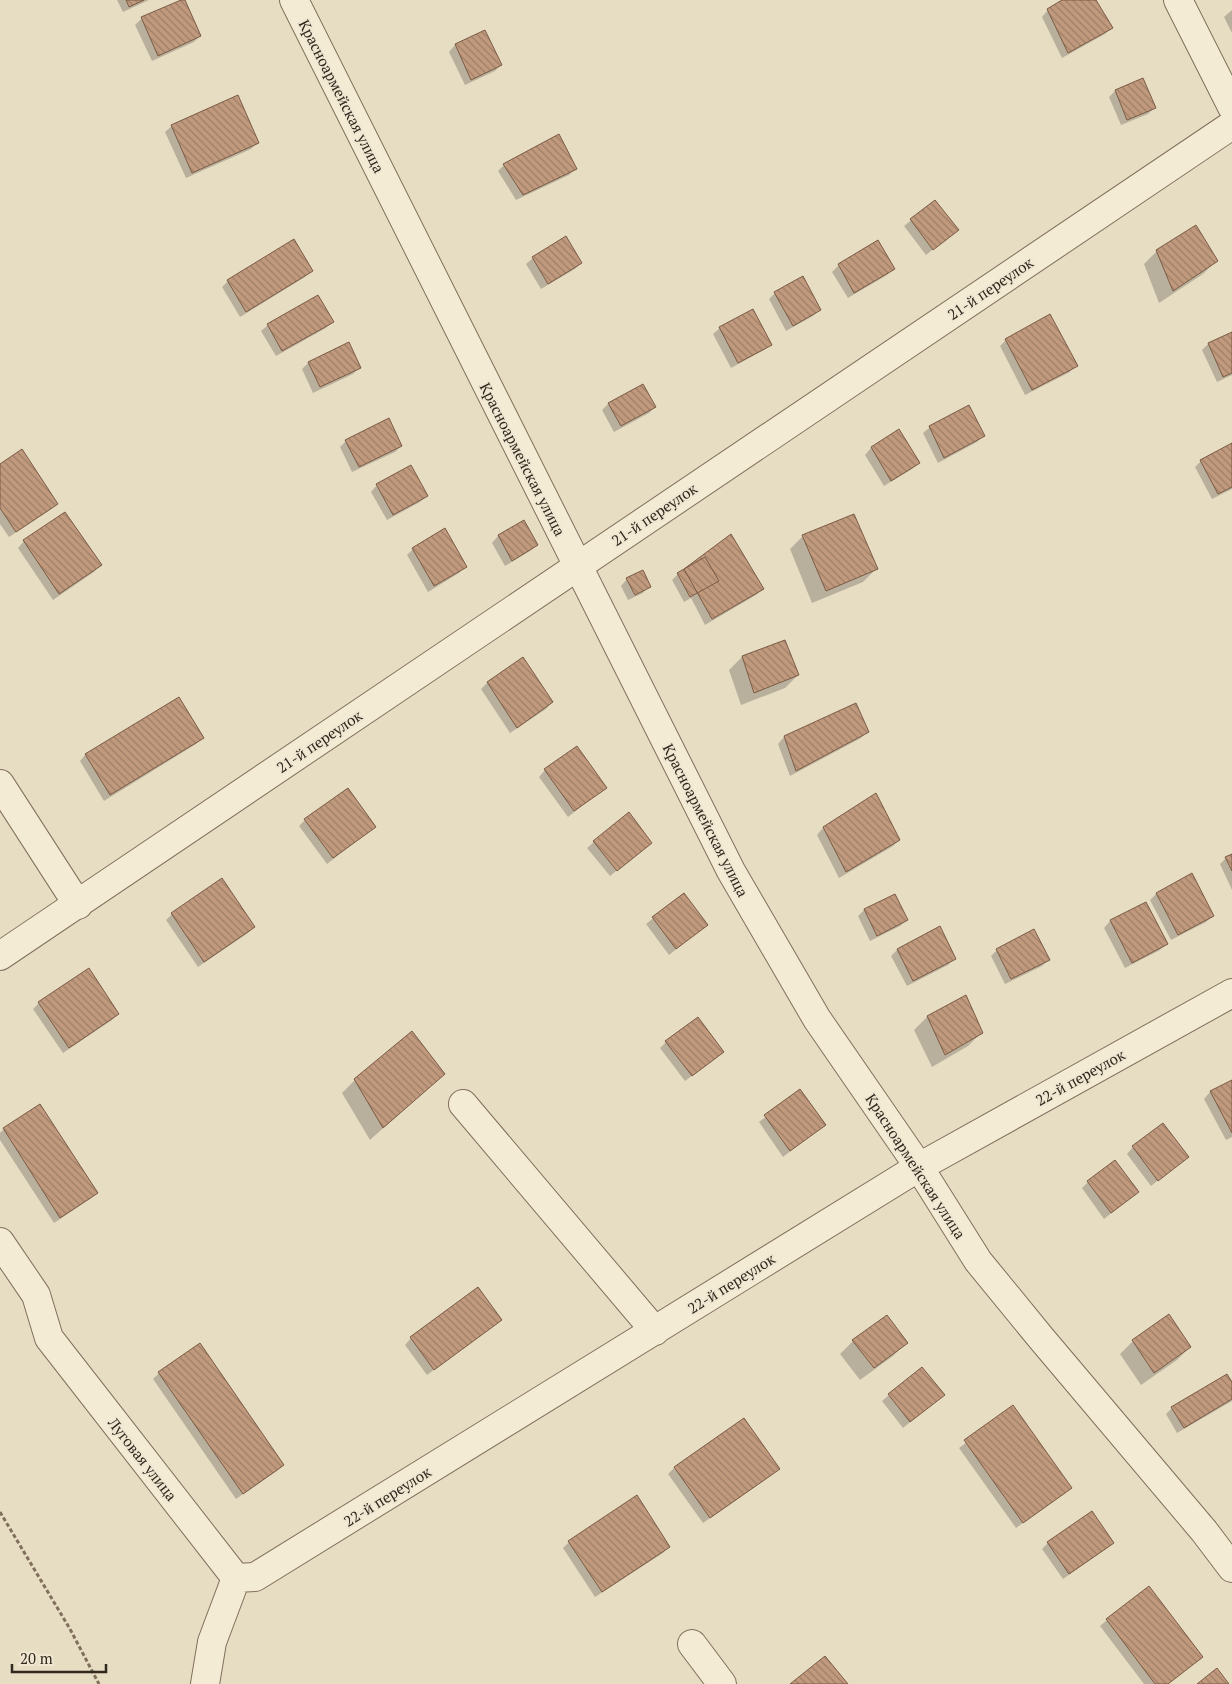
<svg xmlns="http://www.w3.org/2000/svg" width="1232" height="1684" font-family="'PT Serif',serif">
<defs>
<pattern id="building-back-hatch" width="6" height="6" patternUnits="userSpaceOnUse" patternTransform="scale(1.25)"><rect width="6" height="6" fill="#c19a7e"/><path d="M-1 5l2 2M0 0l6 6M5-1l2 2" fill="none" stroke="#9d7e67"/></pattern>
</defs>
<rect width="100%" height="100%" fill="#e7ddc3"/>
<path fill="#0003" d="M117,0h32l-26,12z
M184,0l16,36 -6,6 -42,19 -17,-36 7,-7z
M1065,0h30l16,28 -6,6 -43,24 -20,-41 6,-7z
M1232,10v23l-8,-16z
M485,31l16,34 -6,6 -30,14 -16,-33 6,-7z
M1142,80l12,28 -6,6 -27,11 -12,-28 6,-6z
M172,126l86,16 -7,7 -65,29 -21,-46z
M504,165l71,4 -6,6 -53,25 -18,-29z
M935,201l22,29 -31,25 -22,-29z
M877,242l16,27 -6,6 -39,23 -16,-26 7,-7z
M1157,251l59,10 -13,13 -44,29 -15,-39z
M533,258l48,5 -6,6 -34,20 -15,-25z
M311,271l-6,6 -65,40 -18,-30 6,-6z
M775,293l45,16 -7,7 -27,15 -17,-32z
M332,322l-6,6 -50,28 -15,-25 7,-6z
M720,328l51,16 -7,6 -33,18 -18,-34z
M1232,333v42l-15,7 -15,-32 6,-6z
M1006,340l70,25 -6,7 -45,23 -25,-49z
M348,344l12,23 -7,7 -40,19 -11,-24 6,-6z
M608,404l47,3 -6,6 -35,19 -12,-22z
M930,427l53,9 -6,6 -39,21 -15,-30z
M898,431l20,31 -6,7 -28,17 -19,-31 6,-7z
M346,441l55,5 -6,6 -43,20 -12,-25z
M1232,445v44l-20,10 -17,-32 6,-6z
M0,465l56,39 -6,6 -41,27 -9,-13z
M377,485l50,11 -7,6 -33,18 -16,-28z
M65,513l35,52 -6,7 -41,28 -35,-52 6,-7z
M524,522l13,23 -7,6 -25,15 -13,-23 6,-7z
M803,536l73,33 -13,13 -51,21 -22,-54z
M413,549l52,17 -6,7 -31,19 -21,-37z
M678,574l84,15 -6,6 -51,30 -14,-27 -7,4 -12,-22z
M627,579l22,7 -6,7 -15,7 -7,-14z
M785,642l13,33 -13,13 -44,17 -12,-35 13,-13z
M523,659l29,43 -6,7 -36,24 -29,-44 6,-6z
M856,705l12,26 -7,7 -71,38 -12,-32 6,-7z
M203,738l-7,6 -92,57 -24,-40 6,-7z
M545,770l60,18 -37,29 -29,-40z
M875,795l24,45 -6,6 -54,32 -22,-43 6,-7z
M305,820l70,7 -48,37 -28,-38z
M594,842l50,7 -34,27 -23,-28z
M1232,855v35l-12,-26 6,-6z
M683,894l23,31 -37,30 -23,-31z
M1156,894l57,22 -7,6 -35,18 -21,-40z
M895,895l12,25 -7,6 -30,15 -12,-25 6,-6z
M1145,903l21,41 -6,6 -35,18 -21,-40 6,-7z
M172,914l82,13 -6,6 -50,34 -32,-47z
M939,928l16,30 -7,7 -41,21 -16,-30 6,-6z
M997,950l51,10 -6,6 -37,18 -14,-28z
M965,997l16,36 -13,13 -36,21 -18,-37 13,-13z
M39,1003l79,11 -6,6 -49,33 -30,-44z
M666,1042l50,16 -31,23 -25,-33z
M443,1074l-73,66 -28,-47 13,-13z
M1232,1081v56l-6,3 -22,-41 6,-7z
M799,1091l25,34 -41,32 -24,-35z
M39,1106l57,87 -6,6 -36,24 -54,-83v-7l4,-4z
M1133,1147l54,10 -36,29 -24,-32z
M1088,1182l50,10 -34,27 -22,-31z
M501,1320l-74,55 -22,-30 6,-7z
M853,1341l53,2 -13,13 -33,24 -20,-26z
M1133,1341l57,6 -13,13 -36,25 -21,-31z
M159,1373l124,91 -6,7 -41,28 -83,-120z
M1232,1385v16l-55,32 -11,-19 6,-6z
M889,1395h54l-40,33 -21,-27z
M1013,1407l51,87 -48,34 -57,-80z
M744,1419l34,50 -6,6 -69,48 -35,-49 6,-6z
M569,1542l100,4 -6,7 -68,44 -32,-49z
M1048,1543h64l-6,6 -43,30 -21,-30z
M1107,1620l94,37 -33,27h-24l-44,-58z"/>
<path fill="url(#building-back-hatch)" stroke="#7b5b45" d="M126,0h18l-15,7z
M181,0h4l16,36 -43,20 -17,-39z
M1062,0h34l17,28 -45,25 -21,-44z
M485,30l17,35 -31,15 -16,-36z
M1143,78l13,30 -29,12 -12,-30z
M238,95l21,48 -67,30 -21,-48z
M559,134l18,35 -54,26 -20,-31z
M935,200l24,30 -26,20 -23,-31z
M1196,225l22,36 -45,30 -17,-41z
M566,236l16,27 -34,21 -16,-27z
M294,239l19,32 -67,41 -19,-32z
M878,240l17,29 -41,24 -16,-29z
M803,276l18,34 -28,16 -19,-34z
M318,295l16,27 -52,29 -15,-27z
M753,309l19,36 -34,18 -19,-36z
M1050,314l28,52 -46,24 -27,-51z
M1232,332v41l-9,4 -15,-34z
M349,342l12,26 -41,19 -12,-25z
M643,384l13,23 -35,19 -13,-23z
M969,405l16,31 -41,22 -15,-32z
M389,418l13,28 -43,21 -14,-27z
M899,429l21,34 -29,18 -20,-34z
M1232,443v44l-14,7 -18,-34z
M22,449l36,55 -42,28 -16,-24v-44z
M411,465l17,31 -35,19 -17,-31z
M65,512l37,53 -43,29 -36,-54z
M854,514l24,55 -52,22 -24,-56z
M524,520l14,25 -26,16 -14,-26z
M445,528l22,39 -33,19 -22,-38z
M731,534l33,55 -52,30 -28,-50z
M705,557l14,24 -29,16 -13,-24z
M643,570l8,17 -16,8 -9,-17z
M785,640l14,35 -45,18 -12,-37z
M523,657l30,45 -36,26 -30,-46z
M179,697l25,41 -94,57 -25,-41z
M856,703l13,29 -73,39 -12,-35z
M577,746l30,42 -33,23 -30,-42z
M348,788l28,39 -43,31 -29,-39z
M876,793l24,47 -54,32 -23,-45z
M629,812l23,31 -35,28 -24,-30z
M1232,854v17l-7,-14z
M1192,873l22,43 -36,19 -22,-42z
M222,878l33,49 -51,35 -33,-49z
M684,893l24,32 -32,24 -24,-32z
M895,894l13,26 -31,16 -13,-27z
M1146,902l22,42 -36,19 -22,-43z
M940,926l16,33 -43,22 -16,-32z
M1034,929l16,31 -39,19 -15,-30z
M89,968l30,46 -50,34 -31,-46z
M966,995l17,38 -38,22 -18,-39z
M698,1017l26,35 -32,24 -27,-35z
M412,1031l33,43 -62,54 -29,-49z
M1232,1080v53l-22,-42z
M800,1089l26,36 -36,26 -26,-36z
M40,1104l58,89 -38,25 -57,-90z
M1163,1123l26,34 -31,24 -26,-35z
M1115,1160l24,32 -28,21 -24,-32z
M478,1287l24,33 -68,50 -24,-33z
M1169,1314l22,33 -37,26 -22,-33z
M887,1315l21,28 -34,25 -22,-28z
M200,1343l84,122 -41,29 -85,-122z
M922,1367l23,28 -35,27 -22,-28z
M1227,1374l5,8v17l-48,29 -13,-21z
M1013,1405l59,83 -49,35 -59,-83z
M744,1418l36,51 -70,49 -36,-51z
M637,1495l33,52 -68,45 -34,-51z
M1092,1511l22,32 -45,31 -22,-32z
M1149,1586l54,71 -35,27h-13l-49,-65z
M825,1656l23,28h-58z
M1217,1668l12,16h-32z"/>
<g fill="none" stroke-linecap="round" stroke-linejoin="round">
<g stroke="#806f5c" stroke-width="30">
<path id="minor" d="M294,0l437,871 86,148 102,148 59,94 63,77 163,193 28,37
M1178,0l54,107
M0,784l78,121
M0,956l1232,-831
M463,1104l192,227
M0,1242l36,53 13,43 187,240 -24,64 -7,42
M236,1578l19,-1 664,-410 313,-174
M692,1644l30,40"/>
</g>
<path stroke="#806f5c" stroke-width="3" stroke-dasharray="4 2.5" stroke-linecap="butt" d="M0,1512l70,117 29,55"/>
<use href="#minor" stroke="#f4ebd5" stroke-width="28"/>
</g>
<g text-anchor="middle" dominant-baseline="central" stroke-width="4" stroke-linejoin="round" paint-order="stroke">
<g font-size="15" fill="#31281e" stroke="#f0e7d2">
<text transform="translate(342 96) rotate(63)">Красноармейская улица</text>
<text transform="translate(990 288) rotate(-34)">21-й переулок</text>
<text transform="translate(523 459) rotate(63)">Красноармейская улица</text>
<text transform="translate(654 514) rotate(-34)">21-й переулок</text>
<text transform="translate(319 741) rotate(-34)">21-й переулок</text>
<text transform="translate(706 820) rotate(63)">Красноармейская улица</text>
<text transform="translate(1080 1077) rotate(-29)">22-й переулок</text>
<text transform="translate(916 1166) rotate(57)">Красноармейская улица</text>
<text transform="translate(731 1283) rotate(-32)">22-й переулок</text>
<text transform="translate(143 1459) rotate(52)">Луговая улица</text>
<text transform="translate(387 1496) rotate(-32)">22-й переулок</text>
</g>
</g>
<path d="M12 1664v8h94v-8" fill="none" stroke="#31281e" stroke-width="2.5"/>
<text x="20" y="1664" font-size="15" fill="#31281e" stroke="#f0e7d2" stroke-width="4" paint-order="stroke">20 m</text>
</svg>
